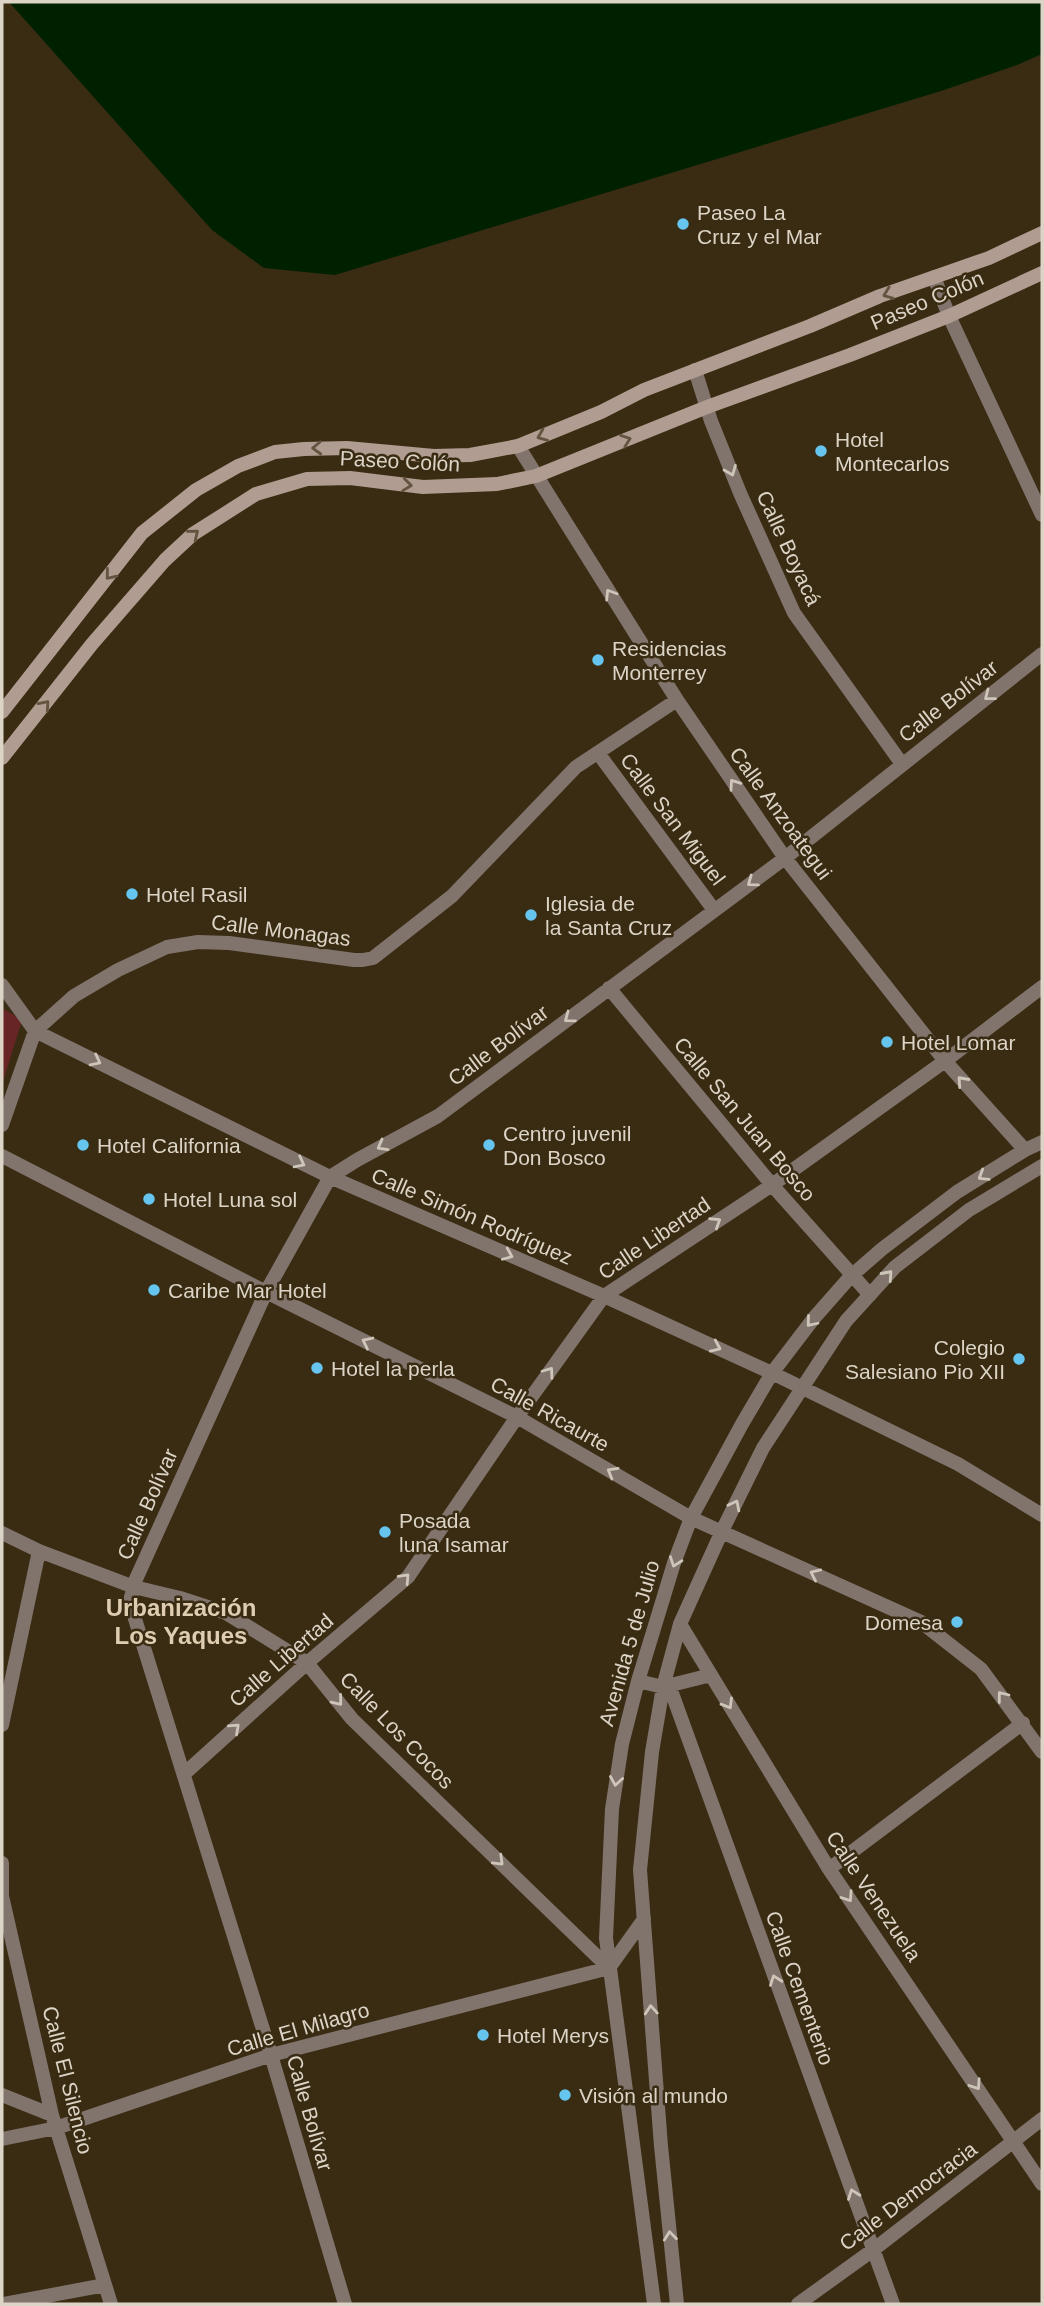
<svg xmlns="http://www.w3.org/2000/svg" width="1044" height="2306" font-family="Arial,sans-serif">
<rect width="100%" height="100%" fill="#392c13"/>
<path fill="#682525" d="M2,1008l20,12 -20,65z"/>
<path fill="#002100" d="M9,2h1033v52l-25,11 -76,26 -606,184 -71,-7 -52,-38z"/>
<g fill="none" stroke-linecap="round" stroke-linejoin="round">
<path stroke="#81746d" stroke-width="14" d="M934,277l15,39 93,199
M695,370l16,51 29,72 54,120 108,151
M518,446l159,254 108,158 160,203 80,89
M598,753l116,157
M2,985l33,46 295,146 274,119 168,77 186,91 84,51
M609,988l163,197 98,110
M2,1125l33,-94 39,-35 44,-26 49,-23 31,-5 31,1 125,17h9l10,-2 79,-62 124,-129 101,-67
M2,1156l264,136 251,125 174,101 230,104 60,47 61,83
M2,1533l37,18 95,36 46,11 46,15 81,50 45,56 257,249
M680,1624l149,245 213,315
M638,1681l25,6 48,-12
M669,1685l224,619
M2,1725l37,-174
M184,1774l123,-111 101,-86 109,-160 87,-121 168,-111 173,-124 97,-74
M2,1863v33l50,219 59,189
M829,1869l194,-146
M609,1968l35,-49
M2,2095l50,20
M2,2139l54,-11 215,-73 338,-87
M4,2304l101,-19
M345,2304l-74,-249 -140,-449v-9l5,-18 130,-287 64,-115 27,-17 81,-44 347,-258 257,-204
M654,2304l-48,-366 6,-129 10,-65 16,-63 36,-118 17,-45 51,-94 30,-51 42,-55 37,-42 31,-27 75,-57 68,-42 17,-8
M677,2304l-16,-158 -21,-276 12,-118 11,-65 17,-63 42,-93 41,-83 83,-127 49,-54 74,-57 73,-44
M798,2304l75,-54 169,-131"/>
<path stroke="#b09c90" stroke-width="14" d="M2,712l140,-179 54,-43 42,-24 37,-14 29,-3 43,-1 87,8 36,-1 48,-9 83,-34 43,-22 166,-64 70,-30 109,-38 53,-25
M2,758l90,-114 73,-84 28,-26 63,-40 51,-15 43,-1 73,9 74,-3 39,-8 171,-69 143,-52 99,-39 93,-43"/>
</g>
<defs><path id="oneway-chevron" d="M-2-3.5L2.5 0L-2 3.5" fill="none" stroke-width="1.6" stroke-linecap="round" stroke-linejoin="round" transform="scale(1.75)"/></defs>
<g stroke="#63533f">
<use href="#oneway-chevron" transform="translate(888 294) rotate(159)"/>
<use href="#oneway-chevron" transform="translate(542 436) rotate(158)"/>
<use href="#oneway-chevron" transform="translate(626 440) rotate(-20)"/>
<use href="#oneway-chevron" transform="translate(317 448) rotate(178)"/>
<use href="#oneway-chevron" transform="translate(407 485) rotate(7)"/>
<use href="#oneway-chevron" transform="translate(194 534) rotate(-39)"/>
<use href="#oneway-chevron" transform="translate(110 575) rotate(129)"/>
<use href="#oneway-chevron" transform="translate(45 705) rotate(-49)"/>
</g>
<g stroke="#cec6b9">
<use href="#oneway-chevron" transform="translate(731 471) rotate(68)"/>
<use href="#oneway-chevron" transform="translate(610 594) rotate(-122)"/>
<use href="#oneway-chevron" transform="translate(989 696) rotate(142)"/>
<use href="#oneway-chevron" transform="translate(734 784) rotate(-125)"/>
<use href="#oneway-chevron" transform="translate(752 882) rotate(144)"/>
<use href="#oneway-chevron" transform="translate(569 1018) rotate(143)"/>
<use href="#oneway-chevron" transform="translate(96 1061) rotate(27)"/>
<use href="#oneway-chevron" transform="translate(962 1081) rotate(-132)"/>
<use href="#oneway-chevron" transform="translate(382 1146) rotate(151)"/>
<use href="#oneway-chevron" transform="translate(300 1163) rotate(27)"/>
<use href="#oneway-chevron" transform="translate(983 1176) rotate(148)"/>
<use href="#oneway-chevron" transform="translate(716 1222) rotate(-33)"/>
<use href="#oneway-chevron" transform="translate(508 1255) rotate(23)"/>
<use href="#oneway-chevron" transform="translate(888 1275) rotate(-48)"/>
<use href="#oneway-chevron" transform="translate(811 1322) rotate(130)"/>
<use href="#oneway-chevron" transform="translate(367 1342) rotate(-154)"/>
<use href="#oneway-chevron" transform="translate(716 1347) rotate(24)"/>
<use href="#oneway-chevron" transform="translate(549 1372) rotate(-54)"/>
<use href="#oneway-chevron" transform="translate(612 1472) rotate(-150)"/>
<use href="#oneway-chevron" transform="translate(735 1505) rotate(-63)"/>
<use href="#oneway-chevron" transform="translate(675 1562) rotate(110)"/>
<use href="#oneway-chevron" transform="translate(815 1574) rotate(-155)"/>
<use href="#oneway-chevron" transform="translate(405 1578) rotate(-47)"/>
<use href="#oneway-chevron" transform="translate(1002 1696) rotate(-128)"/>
<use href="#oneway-chevron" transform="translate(338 1701) rotate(51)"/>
<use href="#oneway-chevron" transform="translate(728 1704) rotate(59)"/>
<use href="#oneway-chevron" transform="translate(235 1728) rotate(-42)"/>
<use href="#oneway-chevron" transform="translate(616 1781) rotate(99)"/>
<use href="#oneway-chevron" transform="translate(499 1861) rotate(44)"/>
<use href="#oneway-chevron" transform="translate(848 1897) rotate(56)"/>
<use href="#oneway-chevron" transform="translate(775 1980) rotate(-110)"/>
<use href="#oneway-chevron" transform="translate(651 2010) rotate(-94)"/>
<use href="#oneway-chevron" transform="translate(976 2085) rotate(56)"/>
<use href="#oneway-chevron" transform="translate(853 2194) rotate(-110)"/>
<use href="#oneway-chevron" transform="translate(670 2236) rotate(-96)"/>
</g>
<g fill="#65c5ee" stroke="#392c13" stroke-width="2.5">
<circle cx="683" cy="224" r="7"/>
<circle cx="821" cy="451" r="7"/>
<circle cx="598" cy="660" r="7"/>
<circle cx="132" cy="894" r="7"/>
<circle cx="531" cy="915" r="7"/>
<circle cx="887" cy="1042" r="7"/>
<circle cx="83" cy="1145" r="7"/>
<circle cx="489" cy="1145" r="7"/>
<circle cx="149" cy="1199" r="7"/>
<circle cx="154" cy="1290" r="7"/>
<circle cx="1019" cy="1359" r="7"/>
<circle cx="317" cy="1368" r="7"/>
<circle cx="385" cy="1532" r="7"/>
<circle cx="957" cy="1622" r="7"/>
<circle cx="483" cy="2035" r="7"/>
<circle cx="565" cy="2095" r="7"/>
</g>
<g text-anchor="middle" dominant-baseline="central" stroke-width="5" stroke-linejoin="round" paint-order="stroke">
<g font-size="21" fill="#dcd4c6" stroke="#392c13" text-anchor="start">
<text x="697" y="212">Paseo La<tspan x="697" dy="24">Cruz y el Mar</tspan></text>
<text x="835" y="439">Hotel<tspan x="835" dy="24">Montecarlos</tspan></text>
<text x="612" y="648">Residencias<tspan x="612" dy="24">Monterrey</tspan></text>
<text x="146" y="894">Hotel Rasil</text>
<text x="545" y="903">Iglesia de<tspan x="545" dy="24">la Santa Cruz</tspan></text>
<text x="901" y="1042">Hotel Lomar</text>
<text x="503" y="1133">Centro juvenil<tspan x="503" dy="24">Don Bosco</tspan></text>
<text x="97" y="1145">Hotel California</text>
<text x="163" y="1199">Hotel Luna sol</text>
<text x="168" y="1290">Caribe Mar Hotel</text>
<text x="1005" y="1347" text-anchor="end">Colegio<tspan x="1005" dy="24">Salesiano Pio XII</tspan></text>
<text x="331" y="1368">Hotel la perla</text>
<text x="399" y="1520">Posada<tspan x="399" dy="24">luna Isamar</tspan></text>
<text x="943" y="1622" text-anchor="end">Domesa</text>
<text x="497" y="2035">Hotel Merys</text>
<text x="579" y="2095">Visión al mundo</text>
</g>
<g font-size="21" fill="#dcd4c6" stroke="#392c13">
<text transform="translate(927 300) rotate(-23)">Paseo Colón</text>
<text transform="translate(400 461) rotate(3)">Paseo Colón</text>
<text transform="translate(789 548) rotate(65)">Calle Boyacá</text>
<text transform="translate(948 701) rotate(-38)">Calle Bolívar</text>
<text transform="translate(781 813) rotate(54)">Calle Anzoategui</text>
<text transform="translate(673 819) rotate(53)">Calle San Miguel</text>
<text transform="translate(281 930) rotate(7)">Calle Monagas</text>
<text transform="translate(498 1045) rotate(-37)">Calle Bolívar</text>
<text transform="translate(745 1119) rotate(50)">Calle San Juan Bosco</text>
<text transform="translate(472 1216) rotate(23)">Calle Simón Rodríguez</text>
<text transform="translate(654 1238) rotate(-34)">Calle Libertad</text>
<text transform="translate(550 1414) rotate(29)">Calle Ricaurte</text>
<text transform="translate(147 1504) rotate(-66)">Calle Bolívar</text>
<text transform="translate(629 1643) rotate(-74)">Avenida 5 de Julio</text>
<text transform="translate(281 1660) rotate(-41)">Calle Libertad</text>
<text transform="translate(397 1730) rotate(46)">Calle Los Cocos</text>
<text transform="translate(874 1896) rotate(56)">Calle Venezuela</text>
<text transform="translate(800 1988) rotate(70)">Calle Cementerio</text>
<text transform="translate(298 2029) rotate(-16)">Calle El Milagro</text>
<text transform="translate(68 2080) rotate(76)">Calle El Silencio</text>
<text transform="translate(310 2113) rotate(74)">Calle Bolívar</text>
<text transform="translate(908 2196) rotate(-37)">Calle Democracia</text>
</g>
<g font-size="24" font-weight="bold" fill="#decdb0" stroke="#392c13">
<text x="181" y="1607">Urbanización<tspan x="181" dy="28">Los Yaques</tspan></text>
</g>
</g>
<rect width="1044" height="2306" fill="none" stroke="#dcd4c6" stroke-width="7"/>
</svg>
